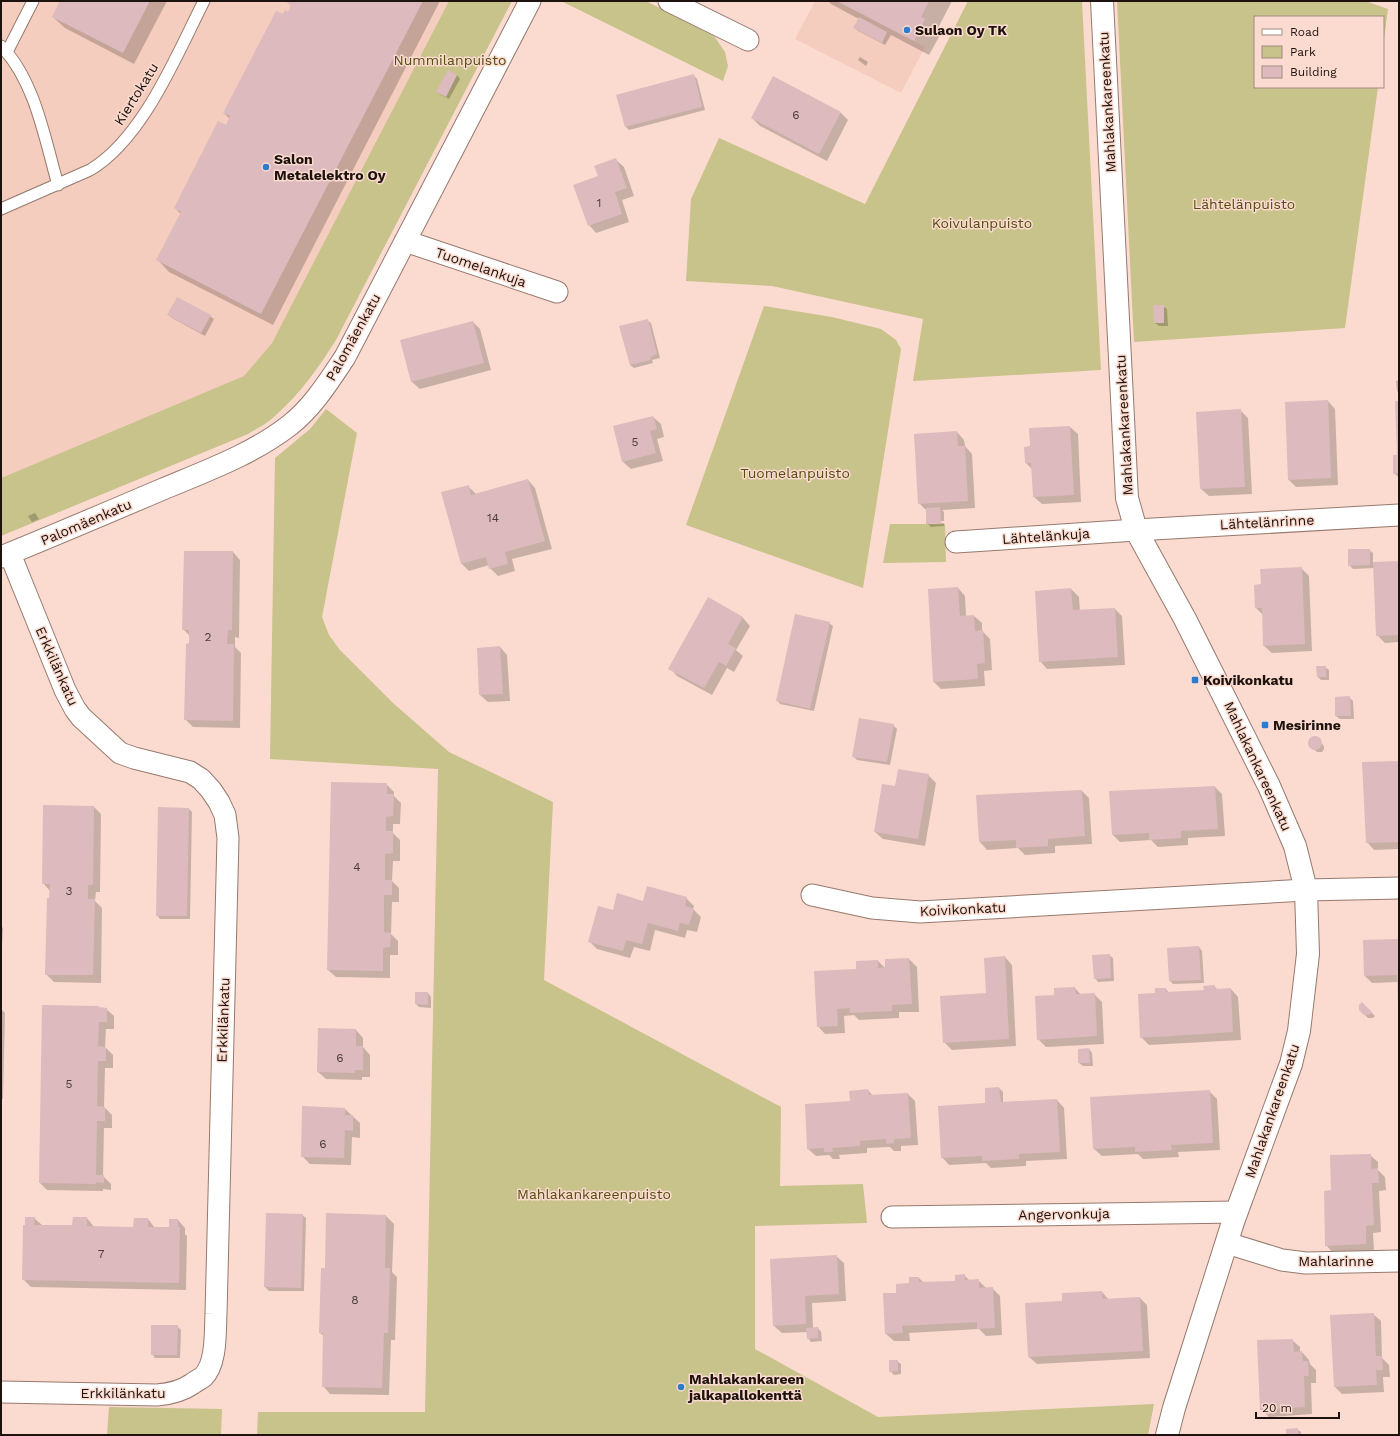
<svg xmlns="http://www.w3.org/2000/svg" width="1400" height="1436" font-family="'Work Sans',sans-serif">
<rect width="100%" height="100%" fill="#fbdbcf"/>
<path fill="#f5cdbe" d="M1,1h464l-193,342 -28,33 -243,102z
M815,1h21l89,46 -24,46 -106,-54z"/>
<path fill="#c8c28b" d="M449,1h63l-176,339c-17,27 -36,54 -60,75 -8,8 -18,13 -28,19l-247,102v-58l243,-102 28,-33z
M561,1h85l68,35 11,16 3,14 -5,15z
M968,1h114l19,369 -188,11 10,-62 -151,-33 -86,-5 5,-82 28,-61 146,66z
M1117,1h248l23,8 -5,37v-29h-128v70h123l-33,241 -211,14z
M764,306l68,11 49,12 15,11 5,9 -38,239 -177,-63z
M326,409l31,24 -35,184 7,18 11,15 53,53 56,49 104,50 -9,178 237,127 -1,79 83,-2 4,39 -112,3v123l123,68 276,-13 -6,31 -891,-1 1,-22h167l13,-643 -168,-10 5,-301 35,-29z
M890,524h55l1,38 -63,1z
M109,1407l113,2 -1,26h-114z"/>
<path fill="#0003" d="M61,1h106l-33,63 -69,-36 -12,-11z
M288,1h152l-167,324 -104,-53 -11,-12 23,-46 -6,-6 51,-82 4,-7 -6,-6 59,-97 5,-3 4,-6z
M828,1h124l-16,31 4,3 -11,20 -38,-20 -6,10 -27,-14 -4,-3 5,-9 -28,-15z
M860,57l8,5 -2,4 -8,-6z
M457,75l3,4 -11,20 -8,-4 -4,-3z
M693,75l4,4 8,31 -76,20 -3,-3 -9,-32z
M841,113l7,7 -21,41 -67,-35 -8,-8z
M616,160l8,7 10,29 -12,4 7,22 -33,11 -7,-8 10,-48z
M1163,306l4,3 1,17h-9l-4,-3z
M169,315l41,1 4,3 -9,17 -33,-18z
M647,320l4,3 9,35 -8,2 1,3 -19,5 -4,-3z
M473,322l7,7 11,41 -71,19 -8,-7 -11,-41z
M1399,380v13l-2,-2 -1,-10z
M1328,401l7,8 3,76 -42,2 -7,-7z
M1399,402v76l-5,-5 4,-17z
M1240,410l8,8 4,76 -43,2 -8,-7z
M653,417l8,7 3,13 -7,2 6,22 -32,8 -8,-7 -9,-35z
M1070,427l8,7 3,68 -39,2 -8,-7 -1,-27 -7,-7 5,-16z
M957,432l7,8 1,6 7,8 3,54 -33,2 2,2v9l-15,1v2l15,-1v3l-13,1 -4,-4v-12l-8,-8z
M528,480l7,8 17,61 -40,10 3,12 -17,5 -8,-8 -1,-3 -20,6 -8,-8 7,-77 8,8z
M35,513l4,6 -7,3 -4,-6z
M1369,550l4,3v10l26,-1v80l-14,1 -8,-8 -3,-67 -21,1 -4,-4z
M233,552l7,8 -1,78 -4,-1v10l6,6 -1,75 -47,-1 -7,-7 4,-84 -7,-7z
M1301,568l8,8 3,75 -40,2 -8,-7 -1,-31 -7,-7 6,-23z
M958,588l7,8 1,20h8l8,7v8l8,8 2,31 -8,1 1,15 -44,3 -7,-7z
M1071,589l8,8 1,14 35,-2 7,7 3,49 -78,4 -7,-8z
M708,599l35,19 7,8 -14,24 7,6 -9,16 -7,-4 -15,27 -35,-19 -7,-8z
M829,623l4,3 -19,85 -34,-7 -3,-4z
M500,647l7,8 3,46 -22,1 -8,-7z
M1325,667l4,3v10h-8l-3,-3z
M1350,698l3,3 1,18h-14l-4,-3z
M893,725l4,4 -7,36 -33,-5 -4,-4z
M1313,738h3l8,8v3l-2,3h-5l-7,-6v-3z
M1399,762v87l-25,1 -7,-8z
M928,775l8,8 -11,63 -42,-7 -8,-7 21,-45z
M386,784l8,8v4l7,7 -1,21h-7v9l7,7v21h-7l-1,20 7,7v14h-7l-1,32 7,7v14h-8v23l-54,-1 -8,-7z
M1215,787l7,7 3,42 -37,2v7l-30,2 -7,-7 -31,2 -7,-7z
M1082,791l7,7 3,46 -37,2v7l-30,2 -7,-7 -31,2 -7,-8 -3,-46z
M94,807l7,7 -1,78h-4l-1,9 7,7 -1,75 -47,-1 -8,-8 4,-83 -7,-8z
M189,809l3,3 -2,107h-30l-3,-4z
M686,898l8,8 -1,3 8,8 -4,15 -10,-2 -2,8 -30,-8 -5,21 -16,-4 -4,11 -33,-9 -8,-8 24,-29 31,-10z
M1,926l2,2 -2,37z
M1399,940v74l-1,-32 -26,1 -7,-7z
M1199,947l3,4 2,32 -31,1 -3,-3z
M1109,955l4,3 1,23 -16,1 -3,-4z
M1005,957l7,8 4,81 -64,4 -8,-8 43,-48z
M909,959l8,8 2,45h-20v6l-40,2 -5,-5 -10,1 1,17 -20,1 -7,-8 60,-65 8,8v-9z
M1214,986l4,4 13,-1 7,8 3,43 -92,5 -8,-8 15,-43 10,-5 3,4 36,-2z
M1075,988l6,7 13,-1 8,8 2,42 -58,3 -8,-8 17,-43z
M428,993l3,4v11l-12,-1 -3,-3z
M1362,1003l13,13 -2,2h-5l-8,-8z
M100,1008l6,1 8,7v13h-8l-1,18 8,8v13h-8l-1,39 8,8v13h-8l-1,48 8,8v6l-8,-1v2l-56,-1 -7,-7z
M1,1009l4,4 -2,86h-2z
M356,1030l7,8v9l7,8v22h-8v3l-36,-1 -8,-7z
M1089,1049l3,4 1,13h-10l-4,-3z
M999,1088l4,4v11l54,-3 7,8 3,51 -41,2v5l-35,2 -5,-5 -37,2 -7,-8z
M868,1090l5,6 35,-2 7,7 3,44 -17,1v5h-7l-4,-4 -23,1v5l-28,2 1,4h-7l-4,-4 -13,1 -8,-7 43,-47z
M1209,1091l8,8 3,51 -42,2 1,5 -36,2 -5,-5 -36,2 -8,-7z
M345,1109l15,14v15l-8,-1 -1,28 -41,-1 -8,-8z
M1370,1155l8,7v8l7,7 1,13 -7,1 2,41 -8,1 1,18 -41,2 -7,-8 6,-54z
M327,1214l59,2 8,8 -2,48 5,5 -2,63h-4l-2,55 -59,-1 -7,-8 1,-50 -4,-3 6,-64z
M302,1215l4,3 -2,73h-35l-4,-4z
M34,1218l8,7 31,2 14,-9 7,9 40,1 14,-9 7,9h15l8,-8 7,8v6l2,2 -1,54 -155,-3 -8,-8z
M836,1256l8,7 2,38 -34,2 1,25h5l3,4 1,9 -11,1 -3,-4v-6l-26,1 -8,-7z
M964,1275l6,6 8,-1 8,8h6l8,8 2,39 -16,1 -7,-7 -70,4 1,8h-16l-8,-7 11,-40 22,-16 5,5 32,-1z
M1102,1292l7,8 31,-2 7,7 3,53 -113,6 -8,-7 34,-55z
M1373,1314l8,7 1,37 7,7 1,12h-7l1,15 -42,2 -7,-7z
M177,1326l4,4 -1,28h-25l-3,-4z
M1292,1340l8,7v5h2l7,8 1,4 6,6v13h-5l1,31 -43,3 -8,-8z
M897,1361l4,3v10l-7,1 -4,-4z
M1297,1429l4,3v3h-14z"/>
<path fill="#dcbabd" d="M60,1h90l-27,52 -71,-36z
M286,1h137l-162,313 -105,-54 25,-48 -7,-4 44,-87 8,4 4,-9 -7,-3 53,-102 7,3 2,-4 3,2 3,-7 -5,-3z
M837,1h92l-8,16 4,2 -11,22z
M859,17l28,15 -5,11 -29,-15z
M448,70l9,5 -11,22 -10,-5z
M694,74l8,33 -77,20 -9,-32z
M773,76l68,36 -22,42 -68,-36z
M616,158l11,30 -12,4 7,22 -34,12 -15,-41 25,-9 -4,-10z
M177,297l34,18 -10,18 -34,-18z
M1153,305h11v18h-10z
M648,319l9,35 -7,3 1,3 -21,5 -11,-39z
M473,321l11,42 -73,19 -11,-42z
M1328,400l3,78 -43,2 -3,-78z
M1395,401h4v72l-6,1v-19h4z
M1241,409l4,78 -45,2 -4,-77z
M653,416l4,13 -7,2 6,22 -34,9 -9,-36z
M1070,426l4,69 -41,2 -2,-34h-6l-1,-16 6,-1 -1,-18z
M957,431l1,15h7l3,55 -50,3 -4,-70z
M528,479l17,62 -40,11 3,12 -19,5 -3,-12 -25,7 -20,-72 28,-7 2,10z
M940,507l1,16 -15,1v-16z
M1348,549h22v16l-22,1z
M184,551h49l-1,79h-4l-1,14h7l-1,77 -49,-1 2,-76 3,-1v-13h-7z
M1399,561v74l-23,1 -3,-74z
M1302,567l3,77 -42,2 -1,-38h-7l-1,-23 7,-1 -1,-15z
M958,587l2,29 14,-1 1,16 8,-1 2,33 -8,1 1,15 -45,3 -5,-93z
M1071,588l2,22 42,-2 3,49 -79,5 -4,-71z
M708,597l35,20 -15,27 8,4 -10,18 -7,-4 -15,26 -36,-19z
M795,614l35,8 -20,87 -34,-8z
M500,646l3,48 -24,1 -2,-47z
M1316,666h10v11h-9z
M1350,696l1,20h-16v-19z
M859,718l35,6 -7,38 -35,-5z
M1308 743a7 7 0 1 1 14 0a7 7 0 1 1-14 0Z
M1399,761v81l-33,1 -4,-81z
M898,769l31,5 -11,65 -44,-7 8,-48 13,2z
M331,782l56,1v11h7l-1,22 -7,1v14h7v22l-8,1v26h7v15h-8v37l7,1 -1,14 -7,1v23l-56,-1z
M1215,786l3,43 -37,2v7l-32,2v-7l-37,2 -3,-44z
M1082,790l3,46 -37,3v7l-32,2v-8l-37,2 -3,-47z
M43,805l51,1 -1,79h-5v14h7l-2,76h-48l2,-77h2l1,-14h-8z
M158,807l31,1 -2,108h-31z
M647,886l40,11 -2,9 9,3 -5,16 -9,-2 -2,8 -30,-8 -6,21 -16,-4 -3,11 -35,-9 10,-36 15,4 4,-17 26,8z
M1399,939v68h-1l-1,-32 -33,1 -1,-36z
M1199,946l2,34 -32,1 -2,-33z
M1110,954l1,24 -17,1 -2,-24z
M1005,956l4,83 -66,4 -3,-47 46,-3 -2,-35z
M909,958l3,46 -20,1v6l-42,2v-5l-13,1 1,17 -21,1 -3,-56 42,-2v-8l22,-1v8l7,-1v-8z
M1215,985v4l16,-1 2,44 -93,6 -2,-44 17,-1v-5h11v4l38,-2 -1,-4z
M1075,987l1,7 19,-1 2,43 -60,4 -2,-44 19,-1v-7z
M415,992h13v13l-13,-1z
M1362,1002l10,10 -3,3h-5l-5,-5v-5z
M42,1005l57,1v1l8,1v14h-8l-1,24 8,1v14h-8l-1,45 8,1v14h-8l-1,54h8v8l-8,-1v2l-57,-1z
M318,1028l38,1v17h7v24h-8v3l-38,-1z
M1089,1048l1,15h-12v-14z
M999,1087l2,15 56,-3 3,53 -41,2v5l-37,2v-5l-41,2 -3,-52 47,-3v-15z
M868,1089l1,6 39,-2 3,45 -17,1v4l-8,1v-5l-26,2v5l-28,2 1,4h-9v-4l-17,1 -2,-45 45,-3 -1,-10z
M1210,1090l3,53 -42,2 1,5 -37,2v-5l-42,2 -3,-52z
M302,1106l43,2v7h8v16l-8,-1 -1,28 -43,-1z
M1371,1154v15l7,-1 1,15h-7l2,42 -8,1v18l-41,2 -1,-55 7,-1 -1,-35z
M266,1213l37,1 -2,74 -37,-1z
M326,1213l60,2 -1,53h5l-2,65h-4l-2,55 -60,-1 1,-54h-4l2,-65h4z
M25,1217h10l-1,8h38l1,-8h14v9l46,1 1,-9h14v9h21v-8h9v8h2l-1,56 -157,-3 1,-55h2z
M837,1255l2,39 -34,2 1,28 -33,2 -3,-67z
M965,1274v6l14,-1v9l14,-1 2,41 -18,1v-7l-75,4 1,7 -18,1 -2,-41h13v-9l13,-1v-6h10v5l36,-1v-6z
M1102,1291l1,8 37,-2 3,54 -115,6 -3,-54 37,-2v-8z
M1374,1313l2,43h6l1,14h-7l1,15 -43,2 -4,-72z
M151,1325h27l-1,30h-26z
M818,1327v11l-11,1 -1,-11z
M1293,1339l1,13 8,-1 1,10h5l1,15h-5l1,31 -45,3 -3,-70z
M889,1360h9v11l-9,1z
M1298,1428v7h-12v-6z"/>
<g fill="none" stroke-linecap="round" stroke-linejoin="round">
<g stroke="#96796e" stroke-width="13">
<path id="lane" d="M1,46c34,34 44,94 57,139
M7,52l26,-51
M1,209l89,-39c53,-31 87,-116 114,-169"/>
</g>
<g stroke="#96796e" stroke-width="23">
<path id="street" d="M669,1l79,39
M405,241l152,51
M956,542l180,-12 263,-15
M1,557c54,-22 108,-45 162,-68 43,-18 90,-35 127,-64 23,-18 39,-44 55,-68l185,-356
M812,895l60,13 48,4 386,-22 93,-2
M892,1217l345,-5
M1227,1243l55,17 24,3 93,-2
M1,1392l156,3c12,-1 25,-4 35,-11 4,-3 8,-5 11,-7 14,-13 12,-46 13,-63l12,-476 -3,-23 -6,-13 -8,-12 -10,-11 -11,-7 -56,-14 -14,-5 -39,-36 -6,-8 -10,-19 -55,-136"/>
</g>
<g stroke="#96796e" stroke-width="24">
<path id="secondary" d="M1102,1l25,497 9,32 49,89 84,167 26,60 11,44 2,64 -9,77 -8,33 -57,155 -60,189 -7,27"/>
</g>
<use href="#lane" stroke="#fff" stroke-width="11"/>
<use href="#street" stroke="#fff" stroke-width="21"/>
<use href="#secondary" stroke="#fff" stroke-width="22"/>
</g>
<g fill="#2d7bcb" stroke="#fbdbcf" stroke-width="1.5">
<circle cx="907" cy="30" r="4"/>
<circle cx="266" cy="167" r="4"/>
<rect x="1191" y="676" width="8" height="8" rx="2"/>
<rect x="1261" y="721" width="8" height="8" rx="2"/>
<circle cx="681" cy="1387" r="4"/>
</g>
<g text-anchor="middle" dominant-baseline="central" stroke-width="3" stroke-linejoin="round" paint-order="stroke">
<g font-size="12" fill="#4d3c3a">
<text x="796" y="115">6</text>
<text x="599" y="203">1</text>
<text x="635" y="442">5</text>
<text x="493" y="518">14</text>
<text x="208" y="637">2</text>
<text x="357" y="867">4</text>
<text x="69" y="891">3</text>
<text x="340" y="1058">6</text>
<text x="69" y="1084">5</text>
<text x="323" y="1144">6</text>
<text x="101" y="1254">7</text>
<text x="355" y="1300">8</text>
</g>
<g font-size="14" font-weight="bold" fill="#1d120e" stroke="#fbdbcf" text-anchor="start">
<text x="915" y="30">Sulaon Oy TK</text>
<text x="274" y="159">Salon<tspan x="274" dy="16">Metalelektro Oy</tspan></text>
<text x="1203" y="680">Koivikonkatu</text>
<text x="1273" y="725">Mesirinne</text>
<text x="689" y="1379">Mahlakankareen<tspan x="689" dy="16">jalkapallokenttä</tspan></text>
</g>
<g font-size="14" fill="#544c10" stroke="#fbdbcf">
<text x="450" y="60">Nummilanpuisto</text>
<text x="1244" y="204">Lähtelänpuisto</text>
<text x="982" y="223">Koivulanpuisto</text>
<text x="795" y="473">Tuomelanpuisto</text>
<text x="594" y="1194">Mahlakankareenpuisto</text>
</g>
<g font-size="14" fill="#1d120e" stroke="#fbdbcf">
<text transform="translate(136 94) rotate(-58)">Kiertokatu</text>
<text transform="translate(1107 102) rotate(-93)">Mahlakankareenkatu</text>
<text transform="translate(481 267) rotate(19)">Tuomelankuja</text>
<text transform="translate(353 337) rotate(-61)">Palomäenkatu</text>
<text transform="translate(1124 425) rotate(-93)">Mahlakankareenkatu</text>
<text transform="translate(86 522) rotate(-23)">Palomäenkatu</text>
<text transform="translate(1267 522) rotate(-3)">Lähtelänrinne</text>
<text transform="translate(1046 536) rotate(-4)">Lähtelänkuja</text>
<text transform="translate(57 666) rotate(66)">Erkkilänkatu</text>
<text transform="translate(1258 766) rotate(65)">Mahlakankareenkatu</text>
<text transform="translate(963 909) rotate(-3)">Koivikonkatu</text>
<text transform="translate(223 1020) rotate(-88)">Erkkilänkatu</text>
<text transform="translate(1272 1111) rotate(-71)">Mahlakankareenkatu</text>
<text transform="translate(1064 1214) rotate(-1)">Angervonkuja</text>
<text x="1336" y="1261">Mahlarinne</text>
<text x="123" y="1393">Erkkilänkatu</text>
</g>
</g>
<rect width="1400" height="1436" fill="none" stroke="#1d120e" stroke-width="4"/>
<rect x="1254" y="16" width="130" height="72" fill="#fbdbcf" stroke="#a28b82"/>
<rect x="1262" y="29" width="20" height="6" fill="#ffffff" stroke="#a28b82"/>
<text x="1290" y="36" font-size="12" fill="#1d120e">Road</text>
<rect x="1262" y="46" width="20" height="12" fill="#c8c28b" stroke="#a28b82"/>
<text x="1290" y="56" font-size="12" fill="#1d120e">Park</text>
<rect x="1262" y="66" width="20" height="12" fill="#dcbabd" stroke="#a28b82"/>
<text x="1290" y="76" font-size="12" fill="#1d120e">Building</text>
<path d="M1256 1412v6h83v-6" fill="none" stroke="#1d120e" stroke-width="2"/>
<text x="1262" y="1412" font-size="12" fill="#1d120e" stroke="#fbdbcf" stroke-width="3" paint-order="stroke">20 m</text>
</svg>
